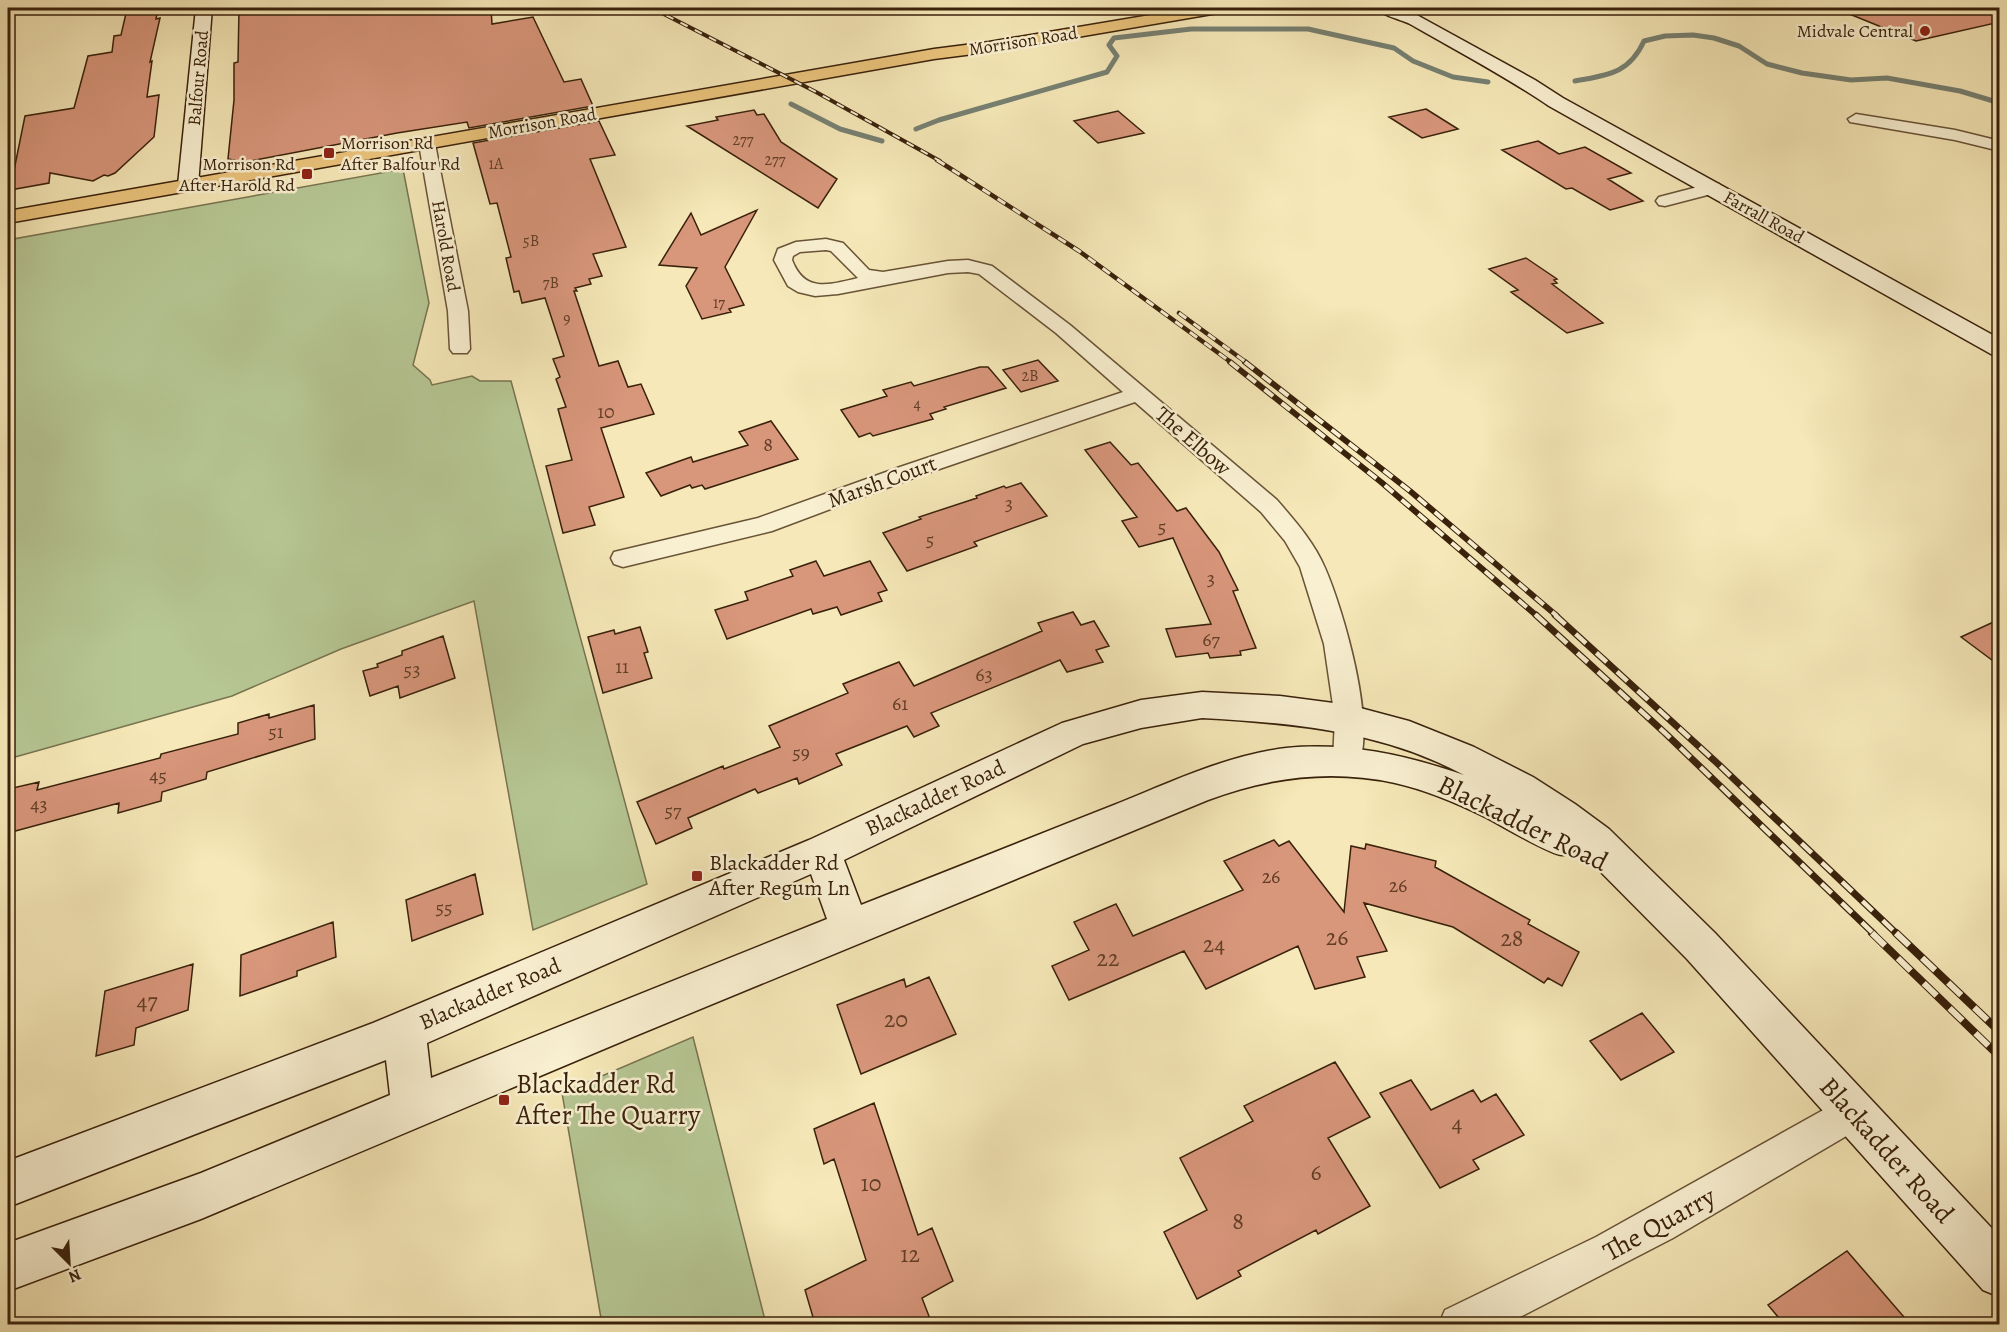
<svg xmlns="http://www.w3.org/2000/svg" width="2007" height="1332" font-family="Alegreya,serif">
<rect width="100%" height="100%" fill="#f6e8b8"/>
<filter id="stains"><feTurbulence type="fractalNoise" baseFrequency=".00333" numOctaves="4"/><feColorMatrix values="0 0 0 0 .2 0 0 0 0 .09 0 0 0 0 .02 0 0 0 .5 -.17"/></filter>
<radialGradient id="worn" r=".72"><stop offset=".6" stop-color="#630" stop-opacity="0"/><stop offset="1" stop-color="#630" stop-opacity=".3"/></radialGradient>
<path fill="#b6c794" stroke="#787450" stroke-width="1.5" d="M403,169l26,134 -16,62 17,15 2,5 40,-9 8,5h31l136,503 -114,46 -59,-329 -133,48 -109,47 -224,63v-519z
M693,1037l73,287h-164l-40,-231z"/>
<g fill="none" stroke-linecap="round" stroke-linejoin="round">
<path stroke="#768072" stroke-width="5" d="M1575,81c32,-6 54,-7 69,-40l21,-5 28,-1 21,3 25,8 28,18 35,9 49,7 36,-2 73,13 40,12
M791,104l49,25 42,12
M916,129l23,-9 168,-48 10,-16 -8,-11 5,-7 77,-9h117l86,19 19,13 40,16 35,5"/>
</g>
<path fill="#d8967b" stroke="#39210b" stroke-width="1.5" d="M139,8h19l-2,11 4,-1 -10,44 2,-1 -5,36 12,-2 -5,42 -39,36 -7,3 -4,-1 -11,6 -43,-8 -1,10 -39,7 15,-74 49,-8 14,-52 24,-4 2,-16 7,-1 6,-26z
M239,8h252l1,16 41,-7 31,65 17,-3 12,27 -124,22 -2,-6 -70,11 -152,29 -17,-3 6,-59v-37l4,-1z
M1837,9l163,-1v14l-84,19z
M1426,109l32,20 -36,9 -33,-21z
M754,110l3,5 7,-1 17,28 56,37 -19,29 -131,-82 31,-6 -2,-3z
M1118,111l26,22 -46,10 -24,-22z
M599,121l16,34 -25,4 36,88 -33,7 9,22 -13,3 2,5 -16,4 2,3h-3l25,75 19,-5 10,26 13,-3 13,30 -53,14 23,69 -35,10 6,18 -32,8 -17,-67 26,-6 -14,-51 8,-2 -10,-28 4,-2 -7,-18 11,-3 -19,-58 -23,5 -3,-12 -5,1 -8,-34 5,-1 -14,-54 -7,1 -17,-61z
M1538,141l21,13 26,-7 46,26 -23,6 35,22 -33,9 -38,-22 -6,1 -64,-39z
M757,210l-32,57 19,38 -15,4 2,3 -29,7 -16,-33 11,-18 -38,-3 32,-52 10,22z
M1526,258l31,21 -3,1 3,3 -5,1 51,39 -36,10 -56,-41 7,-2 -29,-21z
M1038,360l20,21 -37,11 -18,-22z
M980,367h8l18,21 -62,19 2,2 -16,5 3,5 -60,17 -3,-3 -11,4 -18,-27 46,-14 -4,-6 28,-8 3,4z
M771,421l27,38 -93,30 -3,-4 -10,3 -2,-3 -29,11 -15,-23 45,-16 2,5 55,-17 -9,-13z
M1110,442l21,23 7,-2 39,48 9,-3 33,44 19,38 -5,1 23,57 -16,3 1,4 -31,3 -2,-5 -32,4 -10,-28 45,-5 -38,-86 -34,9 -17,-26 15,-4 -52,-67z
M1021,483l26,33 -73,26 3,4 -70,25 -24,-38 38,-14 -2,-2 58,-19 -1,-2 28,-10 2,2z
M816,561l8,15 46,-15 17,29 -9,3 4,8 -41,14 -4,-8 -24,7 -2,-5 -84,30 -12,-29 33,-10 -3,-8 48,-16 -3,-6z
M1073,612l8,13 13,-4 15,25 -13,4 7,12 -36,10 -7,-12 -129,53 8,13 -25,11 -7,-11 -71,28 6,11 -43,19 -2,-6 -39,15 -3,-4 -67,29 4,10 -36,16 -19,-42 86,-36 1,3 56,-22 -11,-21 79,-33 -5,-9 56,-22 15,24 128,-55 -4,-8z
M2000,619v47l-39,-29z
M640,627l8,25 -4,1 8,25 -49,15 -15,-56 26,-7 1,4z
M443,636l12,42 -55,20 -2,-12 -28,10 -7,-25 15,-4 -1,-3 25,-9v-4z
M314,705l1,34 -108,33 -1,7 -44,13 -1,9 -43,12 1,-10 -111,30v-44l31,-7 -2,8 123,-32 1,-4 77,-20v-11l31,-9v4z
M1274,840l5,6 10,-5 55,71 7,-66 14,3 1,-5 70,17 -1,6 95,53 -2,4 51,28 -17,34 -14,-8 -4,5 -91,-56 -89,-24 23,48 -30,6 8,20 -50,12 -17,-43 -92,43 -22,-38 -115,49 -17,-34 37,-16 -15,-28 42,-18 17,32 110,-46 -19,-29z
M475,874l8,40 -71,27 -6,-41z
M333,922l3,35 -39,14v5l-57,20 1,-41z
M193,964l-5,46 -52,18 -2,17 -38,11 9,-65z
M929,977l27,57 -95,40 -24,-69 67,-26 2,8z
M1642,1013l32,39 -53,28 -31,-39z
M1335,1062l35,55 -42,21 42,68 -52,28 -2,-4 -78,41 3,5 -44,23 -33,-67 43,-22 -27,-52 73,-37 -9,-15z
M1411,1080l20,30 42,-20 8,12 15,-8 28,41 -51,25 6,9 -39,19 -60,-95z
M874,1103l44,132 14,-7 21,53 -31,17 10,26h-117l-10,-34 61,-30 -32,-101 -10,5 -10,-35z
M1847,1251l63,73h-126l-16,-19z"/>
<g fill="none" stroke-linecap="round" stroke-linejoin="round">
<g stroke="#685336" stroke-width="3">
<path id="street" d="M1856,114l99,16 45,11v10l-45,-11 -105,-18 -2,-3z
M427,139l8,5 33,167 2,38 -3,4h-14l-3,-4 -2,-38 -29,-167z
M1713,183l6,1 3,4 -3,4 -54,14 -6,-1 -3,-4 3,-4z
M826,239l17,4 26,27 14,2 65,-11 20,-1 24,6 78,59 207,175c18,21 37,42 48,68 18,41 53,160 32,200l-10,4 -10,-4 -4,-8 2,-41 -11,-75 -24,-77 -15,-26 -24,-29 -126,-110 -219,75 -144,54 -149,36 -9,-3 -3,-6 3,-6 144,-34 142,-51 223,-75 -67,-59 -77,-59 -11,-2 -20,1 -110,21 -23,2 -17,-4 -10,-6 -14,-26 4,-11 18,-7zM826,250l5,1 27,27c-30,7 -53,15 -66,-18l1,-4 7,-4z
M1852,1094l13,5 5,13 -5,13 -192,113 -149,77 -20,9h-65l6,-14 151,-73z"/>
</g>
<g stroke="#39210b" stroke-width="3">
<path id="secondary" d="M196,8h16l-14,177 -3,4 -7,2 -7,-2 -3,-4z
M1378,8h21l16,6 120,66 28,18 437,241v17l-9,-2 -442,-248c-44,-30 -92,-55 -139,-82 -9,-5 -26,-7 -32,-16z
M1202,692l78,4 69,9 60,16 65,26 59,30 42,27 34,25 106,104 285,304v60l-17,-7 -296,-331 -110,-111 -2,2c-3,2 -9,5 -13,5 -12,0 -63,-31 -77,-38 -28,-14 -59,-27 -90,-34 -65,-14 -126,-6 -187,17l-573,236 -434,183 -193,72v-48l193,-70 189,-78 -4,-35 -378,147v-46l365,-138 436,-183 253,-117 79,-23zM1202,718c91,5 180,13 262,57 -58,-20 -116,-33 -178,-27 -59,7 -117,35 -172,57 -84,33 -168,67 -253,100l-17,-45 239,-116 58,-16zM811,874l16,45 -396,159 -4,-35z"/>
</g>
<g stroke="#39210b" stroke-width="3">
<path id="primary" d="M1192,8h34l-8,5 -229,39 -55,7 -926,164v-12l926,-162 55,-7z"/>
</g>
<use href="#street" fill="#f9f0d1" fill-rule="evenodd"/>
<use href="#secondary" fill="#f9f0d1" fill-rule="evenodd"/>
<use href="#primary" fill="#ebc47c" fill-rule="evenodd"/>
<g stroke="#39210b" stroke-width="4">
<path id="rail-far4" d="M652,8l164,84 124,69"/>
</g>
<g stroke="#39210b" stroke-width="4.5">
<path id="rail-far3" d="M937,160l142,91 153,112
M1179,313l68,50"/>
</g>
<g stroke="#39210b" stroke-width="6">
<path id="rail-far2" d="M1230,362l151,120 156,134
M1245,362l165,129 147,125"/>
</g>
<g stroke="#39210b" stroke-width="7">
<path id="rail-far1" d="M1536,615l129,118 209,201
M1555,615l161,147 181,172"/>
</g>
<g stroke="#39210b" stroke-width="8">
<path id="rail" d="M1872,933l128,124
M1896,933l104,99"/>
</g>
<use href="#rail-far4" stroke="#f9f0d1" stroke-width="2" stroke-dasharray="8" stroke-linecap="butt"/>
<use href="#rail-far3" stroke="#f9f0d1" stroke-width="3" stroke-dasharray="9" stroke-linecap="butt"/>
<use href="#rail-far2" stroke="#f9f0d1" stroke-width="4" stroke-dasharray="11" stroke-linecap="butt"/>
<use href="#rail-far1" stroke="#f9f0d1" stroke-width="4.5" stroke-dasharray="14" stroke-linecap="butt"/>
<use href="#rail" stroke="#f9f0d1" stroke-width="6" stroke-dasharray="18" stroke-linecap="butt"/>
</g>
<g fill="#8f2418" stroke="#f9f0d1" stroke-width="2">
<circle cx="1925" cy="31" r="6"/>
<rect x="323" y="147" width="12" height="12" rx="3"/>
<rect x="301" y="168" width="12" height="12" rx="3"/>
<rect x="691" y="870" width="12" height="12" rx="3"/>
<rect x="498" y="1094" width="12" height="12" rx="3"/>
</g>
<g text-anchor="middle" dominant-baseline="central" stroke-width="5" stroke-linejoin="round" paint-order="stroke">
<g font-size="16" fill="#613e27">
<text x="743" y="140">277</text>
<text x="775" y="160">277</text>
<text x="496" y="164">1A</text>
<text x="531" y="241">5B</text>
<text x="551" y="283">7B</text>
<text x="719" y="303">17</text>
<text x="567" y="319">9</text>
<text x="1030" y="376">2B</text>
<text x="917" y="404">4</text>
</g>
<g font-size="18" fill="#39210b" stroke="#f9f0d1" text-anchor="end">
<text x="1913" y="31">Midvale Central</text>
<text x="341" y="143" text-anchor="start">Morrison Rd<tspan x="341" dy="21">After Balfour Rd</tspan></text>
<text x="295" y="164">Morrison Rd<tspan x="295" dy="21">After Harold Rd</tspan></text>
</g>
<g font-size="18" fill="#39210b" stroke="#f9f0d1">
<text transform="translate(1023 41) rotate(-9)">Morrison Road</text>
<text transform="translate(198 78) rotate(-85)">Balfour Road</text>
<text transform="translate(542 123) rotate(-10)">Morrison Road</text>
<text transform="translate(1764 217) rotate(29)">Farrall Road</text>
<text transform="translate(446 246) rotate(80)">Harold Road</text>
</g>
<g font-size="20" fill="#613e27">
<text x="606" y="411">10</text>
<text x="768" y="444">8</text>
<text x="1009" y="503">3</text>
<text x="1162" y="526">5</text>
<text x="930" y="539">5</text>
<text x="1211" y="578">3</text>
<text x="1211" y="639">67</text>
<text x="622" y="666">11</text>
<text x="412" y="669">53</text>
<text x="984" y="674">63</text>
<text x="900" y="703">61</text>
<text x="276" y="731">51</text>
<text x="801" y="752">59</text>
<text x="158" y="775">45</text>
<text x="39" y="804">43</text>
<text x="673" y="810">57</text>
<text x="1271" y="876">26</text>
<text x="1398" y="885">26</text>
<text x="444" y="907">55</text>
</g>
<g font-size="22" fill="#39210b" stroke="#f9f0d1">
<text transform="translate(1193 441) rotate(41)">The Elbow</text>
<text transform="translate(882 482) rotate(-20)">Marsh Court</text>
<text transform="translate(935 798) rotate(-25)">Blackadder Road</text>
<text transform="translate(490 994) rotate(-23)">Blackadder Road</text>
</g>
<g font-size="22" fill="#39210b" stroke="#f9f0d1" text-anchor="start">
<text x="709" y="863">Blackadder Rd<tspan x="709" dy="25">After Regum Ln</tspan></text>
</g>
<g font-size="24" fill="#613e27">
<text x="1337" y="937">26</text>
<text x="1512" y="938">28</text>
<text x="1214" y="944">24</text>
<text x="1108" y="958">22</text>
<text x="147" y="1001">47</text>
<text x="896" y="1019">20</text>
<text x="1457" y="1123">4</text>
<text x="1316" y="1172">6</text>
<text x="871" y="1183">10</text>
<text x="1238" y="1221">8</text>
<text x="910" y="1254">12</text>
</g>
<g font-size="27" fill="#39210b" stroke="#f9f0d1">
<text transform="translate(1523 823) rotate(26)">Blackadder Road</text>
<text transform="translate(1887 1150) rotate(48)">Blackadder Road</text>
<text transform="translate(1659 1224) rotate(-29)">The Quarry</text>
</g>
<g font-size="27" fill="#39210b" stroke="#f9f0d1" text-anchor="start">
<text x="516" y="1084">Blackadder Rd<tspan x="516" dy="31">After The Quarry</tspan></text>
</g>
</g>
<rect width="2007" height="1332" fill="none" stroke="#f6e8b8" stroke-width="30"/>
<rect x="9" y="9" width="1989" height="1314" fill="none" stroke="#39210b" stroke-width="3"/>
<rect x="15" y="15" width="1977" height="1302" fill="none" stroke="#39210b" stroke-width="1.5"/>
<g transform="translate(69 1263) rotate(156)" stroke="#f9f0d1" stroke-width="4.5" paint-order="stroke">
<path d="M0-4.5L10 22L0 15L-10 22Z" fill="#39210b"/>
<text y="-9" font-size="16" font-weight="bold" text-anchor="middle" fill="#39210b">N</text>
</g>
<rect width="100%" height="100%" filter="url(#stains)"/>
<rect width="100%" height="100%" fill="url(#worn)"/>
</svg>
